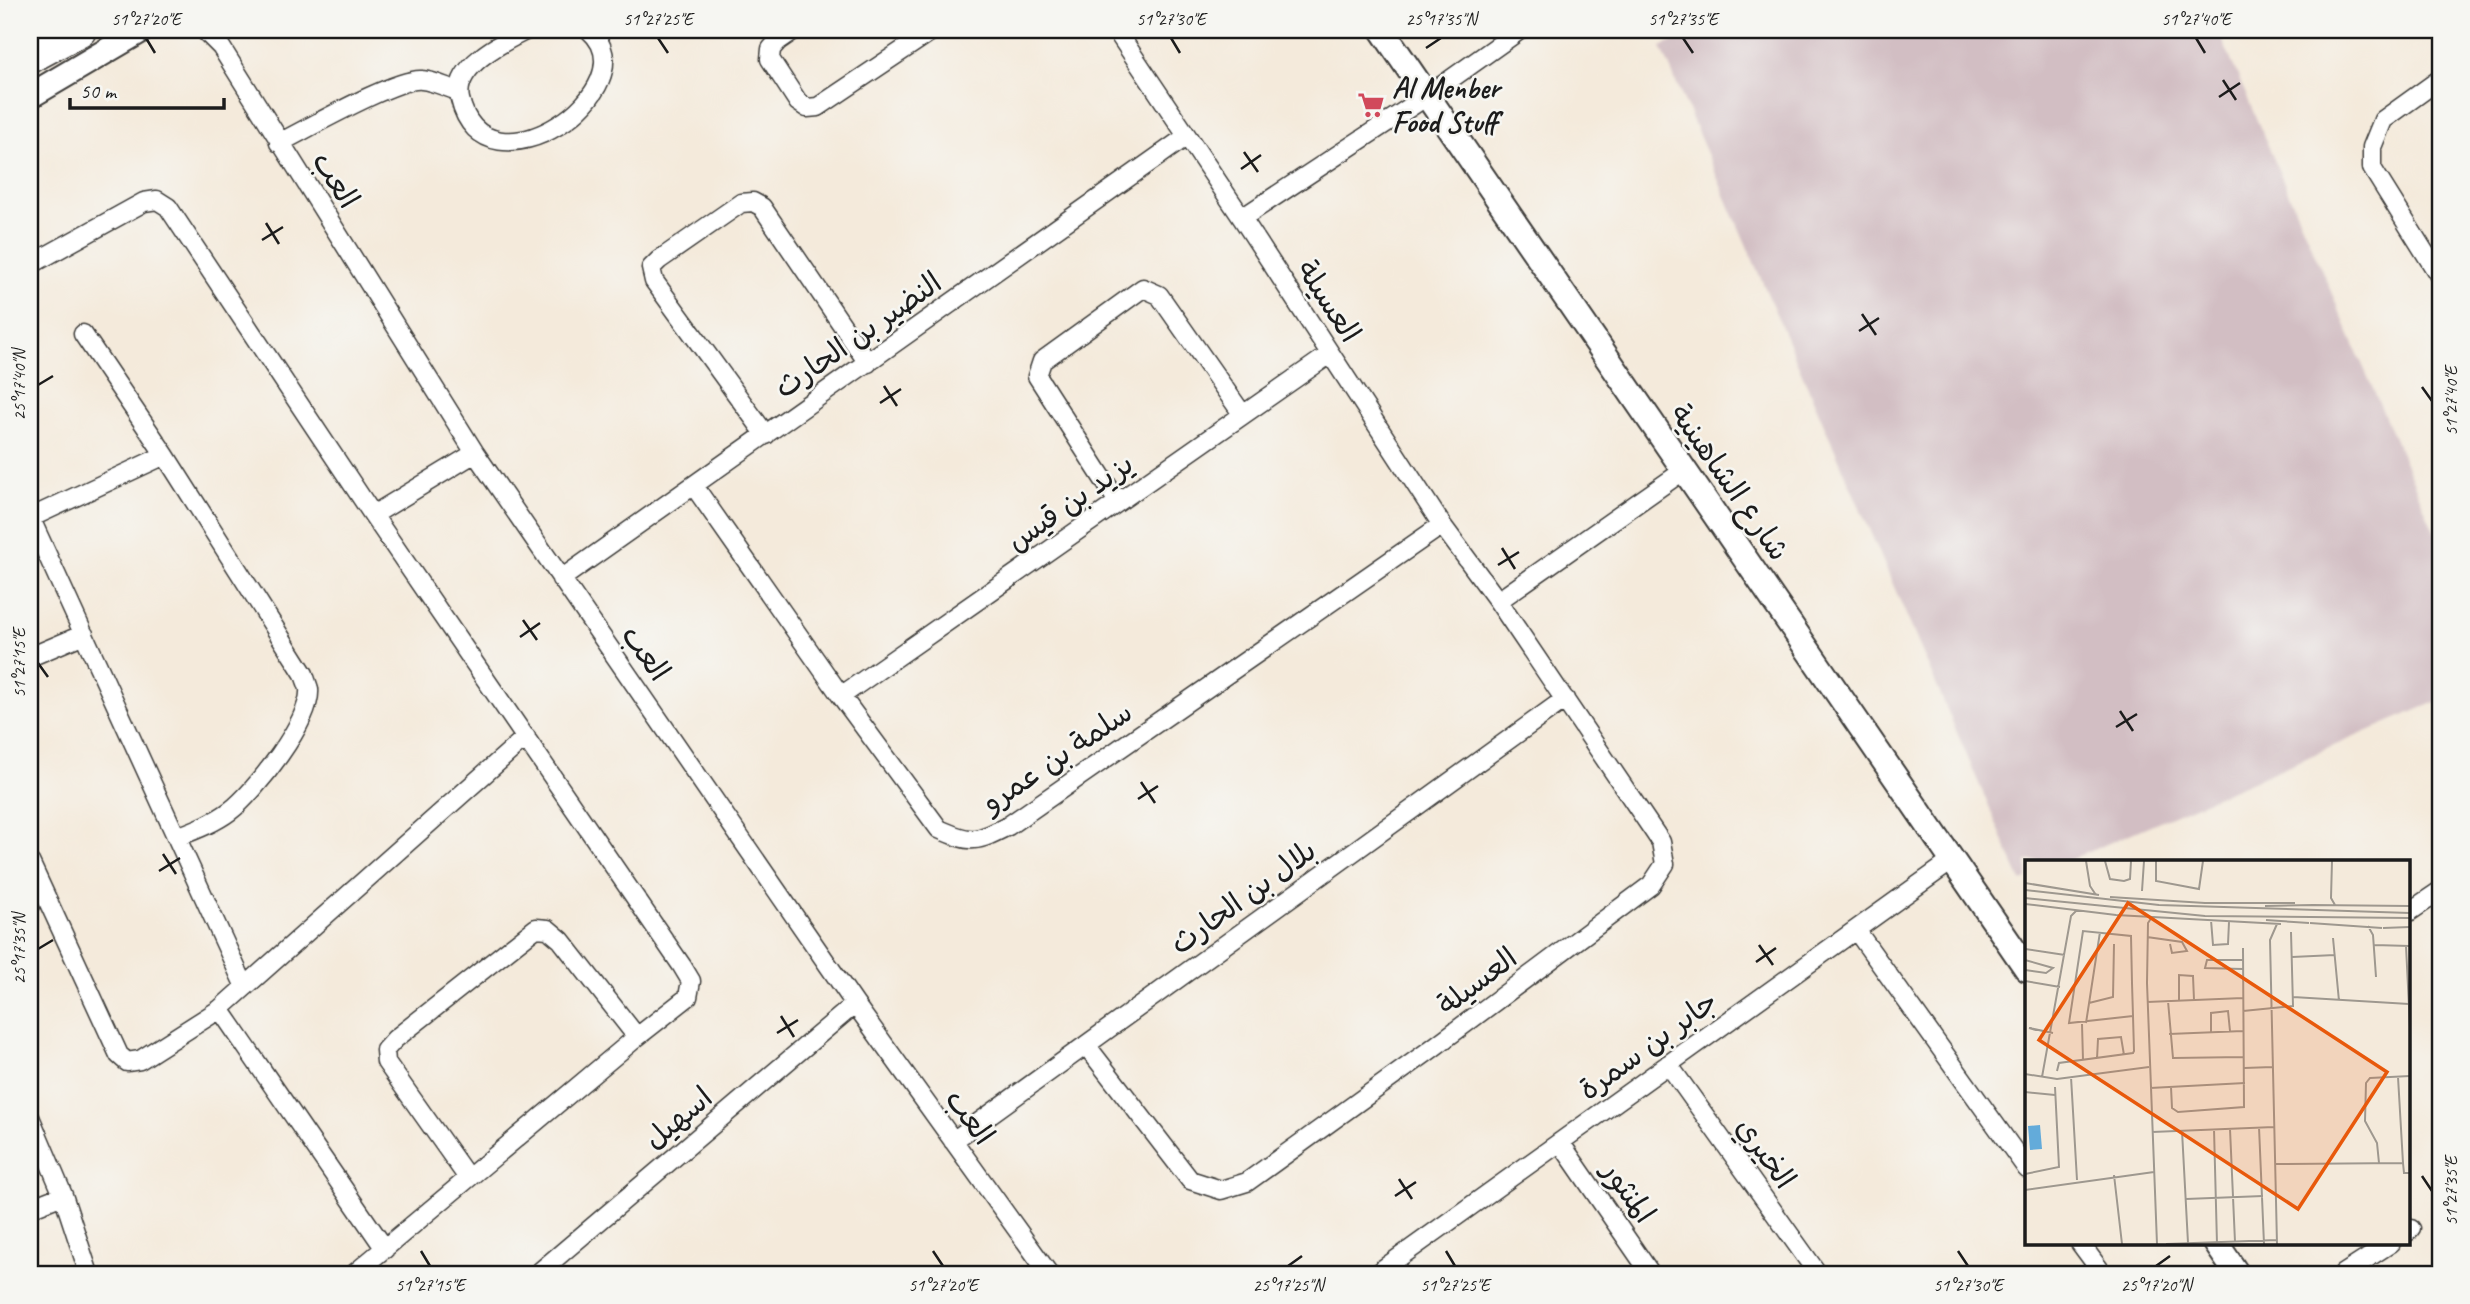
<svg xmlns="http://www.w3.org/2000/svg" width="2470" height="1304" font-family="Caveat,'Playpen Sans Arabic',sans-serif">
<rect width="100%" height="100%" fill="#f6f6f2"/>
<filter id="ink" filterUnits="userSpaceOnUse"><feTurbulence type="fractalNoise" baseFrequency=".0143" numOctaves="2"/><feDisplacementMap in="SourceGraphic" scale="14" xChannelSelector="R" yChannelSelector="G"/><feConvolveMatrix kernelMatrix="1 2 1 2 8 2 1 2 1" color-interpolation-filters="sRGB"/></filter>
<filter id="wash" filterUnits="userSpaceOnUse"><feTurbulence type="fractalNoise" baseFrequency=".00686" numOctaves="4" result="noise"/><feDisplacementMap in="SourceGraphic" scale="28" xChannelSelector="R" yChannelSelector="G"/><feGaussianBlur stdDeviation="1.57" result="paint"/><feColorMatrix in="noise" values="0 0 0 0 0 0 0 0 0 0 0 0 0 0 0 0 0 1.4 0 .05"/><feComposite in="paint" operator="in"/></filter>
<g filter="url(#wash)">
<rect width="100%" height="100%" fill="#f4eadb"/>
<path fill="#d2bec3" d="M1699,30h519l222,514v156l-373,161h-40v18l-6,2 -360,-834z"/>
</g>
<g filter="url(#ink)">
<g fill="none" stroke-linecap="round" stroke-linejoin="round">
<g stroke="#3c3b39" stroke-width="21">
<path id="street" d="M204,30l17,17 254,406 380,551 194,270
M527,30c-24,12 -74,36 -67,69 24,105 195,-12 129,-69
M794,30l-16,11 -7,8 -1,10 28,43 9,6 11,-1 115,-77
M2440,79l-57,41 -11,27v21l68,109
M279,143c28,-14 118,-66 143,-63 12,1 25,8 37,11
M1242,218l185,-122 93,-66
M30,265l114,-63 13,-2 11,7 205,308 309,451 9,15 -3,16 -51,40 -283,237
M83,334l82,121 139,219c1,4 4,11 5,15 3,31 -55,104 -79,122 -16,12 -35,19 -53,26
M766,435l-112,-154 -3,-13 8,-8 82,-57 12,-1 9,5 106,156
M694,486l147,210 98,133c33,15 37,13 69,-3l434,-301
M1118,502l-81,-126 5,-15 101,-73 16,7 84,120
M373,515l102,-62
M30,517l215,470
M30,518l135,-63
M561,579l626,-443
M1498,601l185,-130
M30,657l54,-23
M841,696l489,-342
M30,862l89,193 8,7 13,-2 80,-51 306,-272
M2409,912l31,-21
M1856,930l171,239
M220,1009l165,240
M1086,1045l104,135 31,10 26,-8 183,-132 221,-165 14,-21 -4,-22 -163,-241 -56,-76 -200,-307 -126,-188
M1668,1064l150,210
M30,1117l33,78 26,79
M953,1141l612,-442
M1560,1142l91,132
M468,1178l-82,-116 -1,-12 10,-11 141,-111 12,1 13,11 76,97
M30,1208l33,-13
M2409,1231l2,-2
M2080,1243l23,31
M537,1274l318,-270
M1376,1274l577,-414
M2343,1274l48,-31"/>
</g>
<g stroke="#3c3b39" stroke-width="28">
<path id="secondary" d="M1382,30l645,939
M30,96l112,-66
M2216,1243l21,31"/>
</g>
<g stroke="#3c3b39" stroke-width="35">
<path id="highway" d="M30,57l50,-27"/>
</g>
<use href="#street" stroke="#fff" stroke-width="18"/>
<use href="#secondary" stroke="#fff" stroke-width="24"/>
<use href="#highway" stroke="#fff" stroke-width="32"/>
</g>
</g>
<path fill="none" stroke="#1c1c1c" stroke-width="2.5" d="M146,38l9,15M658,38l10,15M1171,38l9,15M1683,38l10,15M2196,38l9,15M1426,48l15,-10M2223,80l13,20M2219,97l21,-14M1244,152l14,20M1241,169l20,-14M266,223l13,21M262,240l21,-13M1862,314l14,21M1859,331l20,-13M38,385l15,-9M884,386l13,20M2422,387l10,14M880,403l21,-14M1502,548l13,21M1498,565l21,-13M523,620l14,20M520,637l20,-14M38,663l10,14M2120,711l13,20M2116,727l21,-13M1141,782l14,21M1138,799l20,-13M163,854l13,20M159,871l21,-13M1759,945l14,20M38,949l15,-9M1756,962l20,-14M781,1016l13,21M777,1033l21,-13M2422,1176l10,15M1399,1179l13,20M1395,1196l21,-14M421,1251l9,15M933,1251l10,15M1446,1251l9,15M1958,1251l10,15M1288,1266l14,-10M2156,1266l14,-10"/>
<defs>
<g id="supermarket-bare" transform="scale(2.1)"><path d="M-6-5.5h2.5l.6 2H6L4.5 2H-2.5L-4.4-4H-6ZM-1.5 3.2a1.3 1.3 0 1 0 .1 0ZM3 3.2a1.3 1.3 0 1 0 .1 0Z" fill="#d1495b" stroke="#f6f6f2" stroke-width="2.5" paint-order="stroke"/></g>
</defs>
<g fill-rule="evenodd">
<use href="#supermarket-bare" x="1371" y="105"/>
</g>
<g text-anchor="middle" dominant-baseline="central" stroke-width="5" stroke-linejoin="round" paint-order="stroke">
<g font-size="30" font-weight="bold" fill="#1c1c1c" stroke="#f6f6f2" text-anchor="start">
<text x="1392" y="88">Al Menber<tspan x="1392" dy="34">Food Stuff</tspan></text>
</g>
<g font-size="30" fill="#1c1c1c" stroke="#f6f6f2">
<text transform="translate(336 180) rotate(58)">العب</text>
<text transform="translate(1329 301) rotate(57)">العسيلة</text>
<text transform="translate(858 335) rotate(-35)">النضير بن الحارث</text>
<text transform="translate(1730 482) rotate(55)">شارع الشاهينية</text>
<text transform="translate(1070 502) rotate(-35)">يزيد بن قيس</text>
<text transform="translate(646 653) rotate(55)">العب</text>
<text transform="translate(1057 757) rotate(-34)">سلمة بن عمرو</text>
<text transform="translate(1243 897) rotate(-36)">بلال بن الحارث</text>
<text transform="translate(1477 981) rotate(-37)">العسيلة</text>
<text transform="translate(1648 1045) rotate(-36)">جابر بن سمرة</text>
<text transform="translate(970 1117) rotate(54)">العب</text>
<text transform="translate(678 1118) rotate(-40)">اسهيل</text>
<text transform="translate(1766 1153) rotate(55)">الخيري</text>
<text transform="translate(1629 1192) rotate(55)">المنثور</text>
</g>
</g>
<g transform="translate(2025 860)">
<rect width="385" height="385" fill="#f4eadb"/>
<path d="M15,265l2,24 -12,1 -2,-24z" fill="#63abda"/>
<path fill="none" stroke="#9e988f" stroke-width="2" d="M61,1l4,25 6,9M80,1l5,18 14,2 6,-2 1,-18M131,1v20l43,8 4,-28M307,1l-1,37 4,7M0,23l74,12M0,30l134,15 251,8M117,31l2,-30M85,37l95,6h90M0,38l180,18 205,2M0,44l91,11 165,9M288,45l97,1M240,46l48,-1M127,57l-4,6 -1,60 10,261M186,60l2,25 15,-1 1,-22M241,60l43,3M285,63l72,5M343,66l5,9 3,42M358,68l27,-1M122,77l35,5 5,9 -15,2 -2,-9M308,78l6,63M349,85l36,1M381,86l4,81M0,89l40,6M267,97l43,-2M0,100l28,8 -7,5 -21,-3M218,100h-36l-2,8 38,1M0,121l35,6M268,137l116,7M143,141l5,57 71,-1M154,141v-26l14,1 1,24M122,142l96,-4M64,143l24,-6 1,-53M218,151l50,-5 -2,-74M61,163l14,-91M57,164l1,36M11,170l-7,-2 24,5M186,172v-19l17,-2 2,20M144,174l74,-3M72,199l1,-20 23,-2 3,18M219,208l29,-1M32,211l2,-8 74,-10 1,-2 -1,-35 -1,-33 -1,-47 -48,-5 -14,92 64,-7M0,214l32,5 92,-12M17,217l29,-161 6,-6M46,217l6,103M373,217l5,86 1,10h6M146,227l1,21 6,4 66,-5 -1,-159M125,228l95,-5M0,232l30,3M234,267l5,117M189,269l3,115M205,269l5,113M157,271l6,112M127,272l122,-5M354,303l-2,-20 -12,-22 1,-38 4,-5 40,-2M250,304l128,-1M0,314l34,-7 -4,-80M89,315l8,69M0,330l129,-18M161,339l77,-3M141,384l111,-4M252,384l-7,-304 7,-16"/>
<path fill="#e8590c" fill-opacity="0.15" stroke="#e8590c" stroke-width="3.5" d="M103,43l259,169 -89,137 -259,-169z"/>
<rect width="385" height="385" fill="none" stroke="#1c1c1c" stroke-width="3.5"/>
</g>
<rect width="2470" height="1304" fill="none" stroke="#f6f6f2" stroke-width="77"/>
<path d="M70 98v10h154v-10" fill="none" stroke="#1c1c1c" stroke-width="3.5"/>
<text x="80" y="98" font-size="21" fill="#1c1c1c" stroke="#f6f6f2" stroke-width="5" paint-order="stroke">50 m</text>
<rect x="38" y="38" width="2394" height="1228" fill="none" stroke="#1c1c1c" stroke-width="2.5"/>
<g font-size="18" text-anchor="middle" fill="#1c1c1c">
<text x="146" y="25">51°27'20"E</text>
<text x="658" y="25">51°27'25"E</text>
<text x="1171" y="25">51°27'30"E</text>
<text x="1441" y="25">25°17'35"N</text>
<text x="1683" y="25">51°27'35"E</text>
<text x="2196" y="25">51°27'40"E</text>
<text transform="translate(19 385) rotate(-90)" y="6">25°17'40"N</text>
<text transform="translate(2451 401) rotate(-90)" y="6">51°27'40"E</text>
<text transform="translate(19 663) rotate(-90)" y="6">51°27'15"E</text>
<text transform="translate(19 949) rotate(-90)" y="6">25°17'35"N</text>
<text transform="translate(2451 1191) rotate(-90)" y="6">51°27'35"E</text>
<text x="430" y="1291">51°27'15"E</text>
<text x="943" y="1291">51°27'20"E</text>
<text x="1288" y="1291">25°17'25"N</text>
<text x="1455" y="1291">51°27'25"E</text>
<text x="1968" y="1291">51°27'30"E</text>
<text x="2156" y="1291">25°17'20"N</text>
</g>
</svg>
